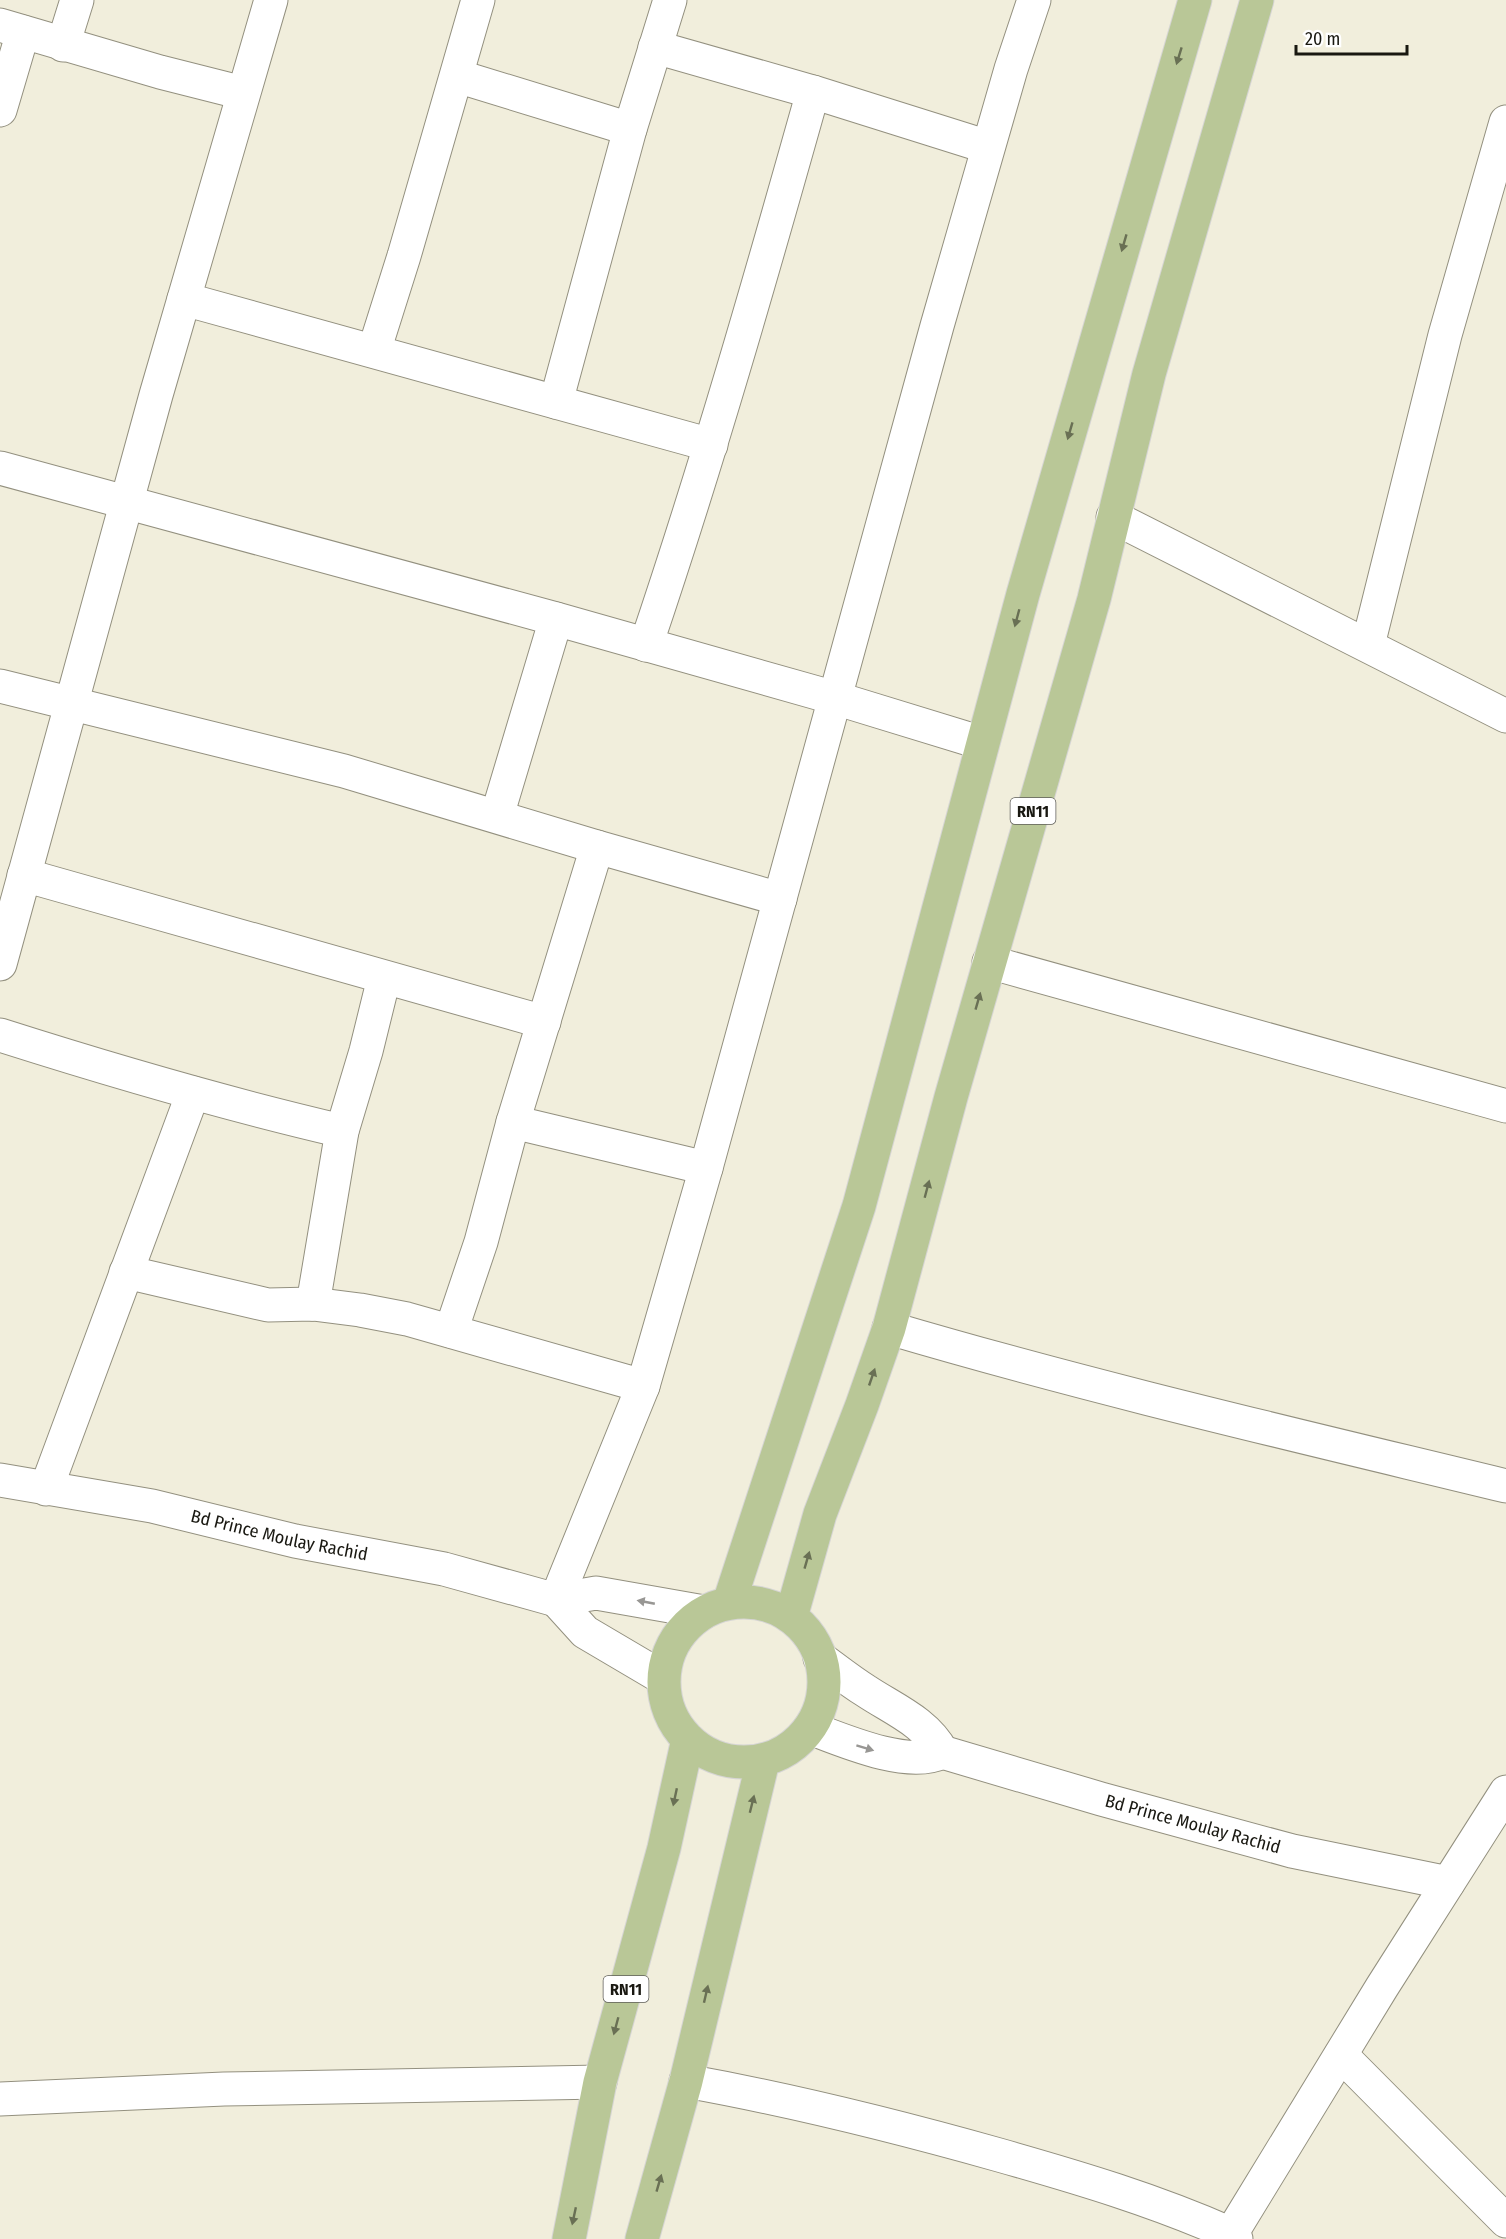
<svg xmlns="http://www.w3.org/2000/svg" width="1506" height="2239" font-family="'Fira Sans Condensed',sans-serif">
<rect width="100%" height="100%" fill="#f1eedc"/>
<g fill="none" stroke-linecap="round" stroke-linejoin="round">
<g stroke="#93907f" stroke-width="35">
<g id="minor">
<path d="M0,25l160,47 83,21"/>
<path d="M63,45l14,-45"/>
<path d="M655,47l158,45 175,55"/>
<path d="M457,76l173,53"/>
<path d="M0,110l23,-78"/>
<path d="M184,299l527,146"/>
<path d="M374,351l30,-95 74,-256"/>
<path d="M556,402l74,-273 40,-129"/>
<path d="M0,468l556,151 279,79 147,45"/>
<path d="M1113,517l393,199"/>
<path d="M646,645c62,-183 115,-368 167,-553"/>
<path d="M1368,645l77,-310 61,-213"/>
<path d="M0,686l344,85 253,76 183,52"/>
<path d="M497,816l59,-197"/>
<path d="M24,875l520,147"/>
<path d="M989,962l517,144"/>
<path d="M0,964l156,-569 115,-395"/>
<path d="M0,1035c113,36 226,69 342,96"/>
<path d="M513,1122l193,46"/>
<path d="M126,1272l142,33 45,-1 47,6 47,9 236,67"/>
<path d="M313,1304l29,-173 24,-80 18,-73"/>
<path d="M889,1328c203,60 411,108 617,158"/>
<path d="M451,1331l30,-89 32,-120 84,-275"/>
<path id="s1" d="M0,1480l152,26 143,35 149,28 112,31 87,-214 63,-218 231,-842 74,-257 23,-69"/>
<path d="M46,1489l147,-396"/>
<path d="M663,1678l-78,-46 -29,-32 40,-7 108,19"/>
<path d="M810,1728c34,13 99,41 132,24 -16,-30 -49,-43 -76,-61 -16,-10 -31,-22 -46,-33"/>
<path id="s2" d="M942,1752l159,47 191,52 156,32"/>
<path d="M1341,2055l165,166"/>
<path d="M686,2081c106,19 210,45 313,74 81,23 155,45 232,79l5,5"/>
<path d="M0,2099l224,-10 376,-7"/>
<path d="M1228,2239l154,-252 124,-195"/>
</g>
</g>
<g stroke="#d6d5d4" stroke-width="35">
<path id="major" d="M664 1682a80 80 0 1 1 160 0a80 80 0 1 1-160 0Z
M729,1603l130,-397 164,-612 172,-594
M791,1617l29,-103 42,-109 27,-77 62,-231 143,-498 55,-225 108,-374
M569,2239l31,-157 64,-234 24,-109
M642,2239l44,-158 77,-320"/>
</g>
<use href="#minor" stroke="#fff" stroke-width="33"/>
<use href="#major" stroke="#b9c797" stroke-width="33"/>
</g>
<defs><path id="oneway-solid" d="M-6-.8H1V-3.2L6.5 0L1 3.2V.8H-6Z" transform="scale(1.5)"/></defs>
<g fill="#697054">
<use href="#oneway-solid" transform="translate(1179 56) rotate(107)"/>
<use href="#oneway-solid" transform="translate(1124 243) rotate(106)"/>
<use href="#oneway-solid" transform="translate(1070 431) rotate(106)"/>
<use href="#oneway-solid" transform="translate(1017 618) rotate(105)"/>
<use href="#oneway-solid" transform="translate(978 1001) rotate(-74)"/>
<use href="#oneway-solid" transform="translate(927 1189) rotate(-75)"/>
<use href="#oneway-solid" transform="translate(872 1377) rotate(-71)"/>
<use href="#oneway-solid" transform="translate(807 1560) rotate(-74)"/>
<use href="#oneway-solid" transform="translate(675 1797) rotate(102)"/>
<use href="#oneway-solid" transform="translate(752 1804) rotate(-76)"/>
<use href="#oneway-solid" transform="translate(706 1994) rotate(-77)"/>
<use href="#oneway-solid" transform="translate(616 2026) rotate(105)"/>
<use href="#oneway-solid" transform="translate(659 2183) rotate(-74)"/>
<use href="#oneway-solid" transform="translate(574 2216) rotate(102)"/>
</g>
<g fill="#989794">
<use href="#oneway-solid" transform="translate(646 1602) rotate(-169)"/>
<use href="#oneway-solid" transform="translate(865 1748) rotate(17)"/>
</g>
<g text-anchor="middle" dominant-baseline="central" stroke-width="4.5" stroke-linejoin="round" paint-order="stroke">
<g fill="#fff" stroke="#5e5d58" stroke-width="1.5">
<rect x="1010.5" y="798" width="45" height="26" rx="4.5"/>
<rect x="603.5" y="1976" width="45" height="26" rx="4.5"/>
</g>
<g font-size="16" font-weight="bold" fill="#191811">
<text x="1033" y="811">RN11</text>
<text x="626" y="1989">RN11</text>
</g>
<g font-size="18" fill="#191811" stroke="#fff">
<text stroke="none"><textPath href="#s1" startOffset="285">Bd Prince Moulay Rachid</textPath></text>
<text stroke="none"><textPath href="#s2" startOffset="261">Bd Prince Moulay Rachid</textPath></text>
</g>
</g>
<path d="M1296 45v9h111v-9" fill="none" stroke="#191811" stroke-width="3"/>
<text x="1305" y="45" font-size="18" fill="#191811" stroke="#ffffff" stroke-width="4.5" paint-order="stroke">20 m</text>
</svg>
